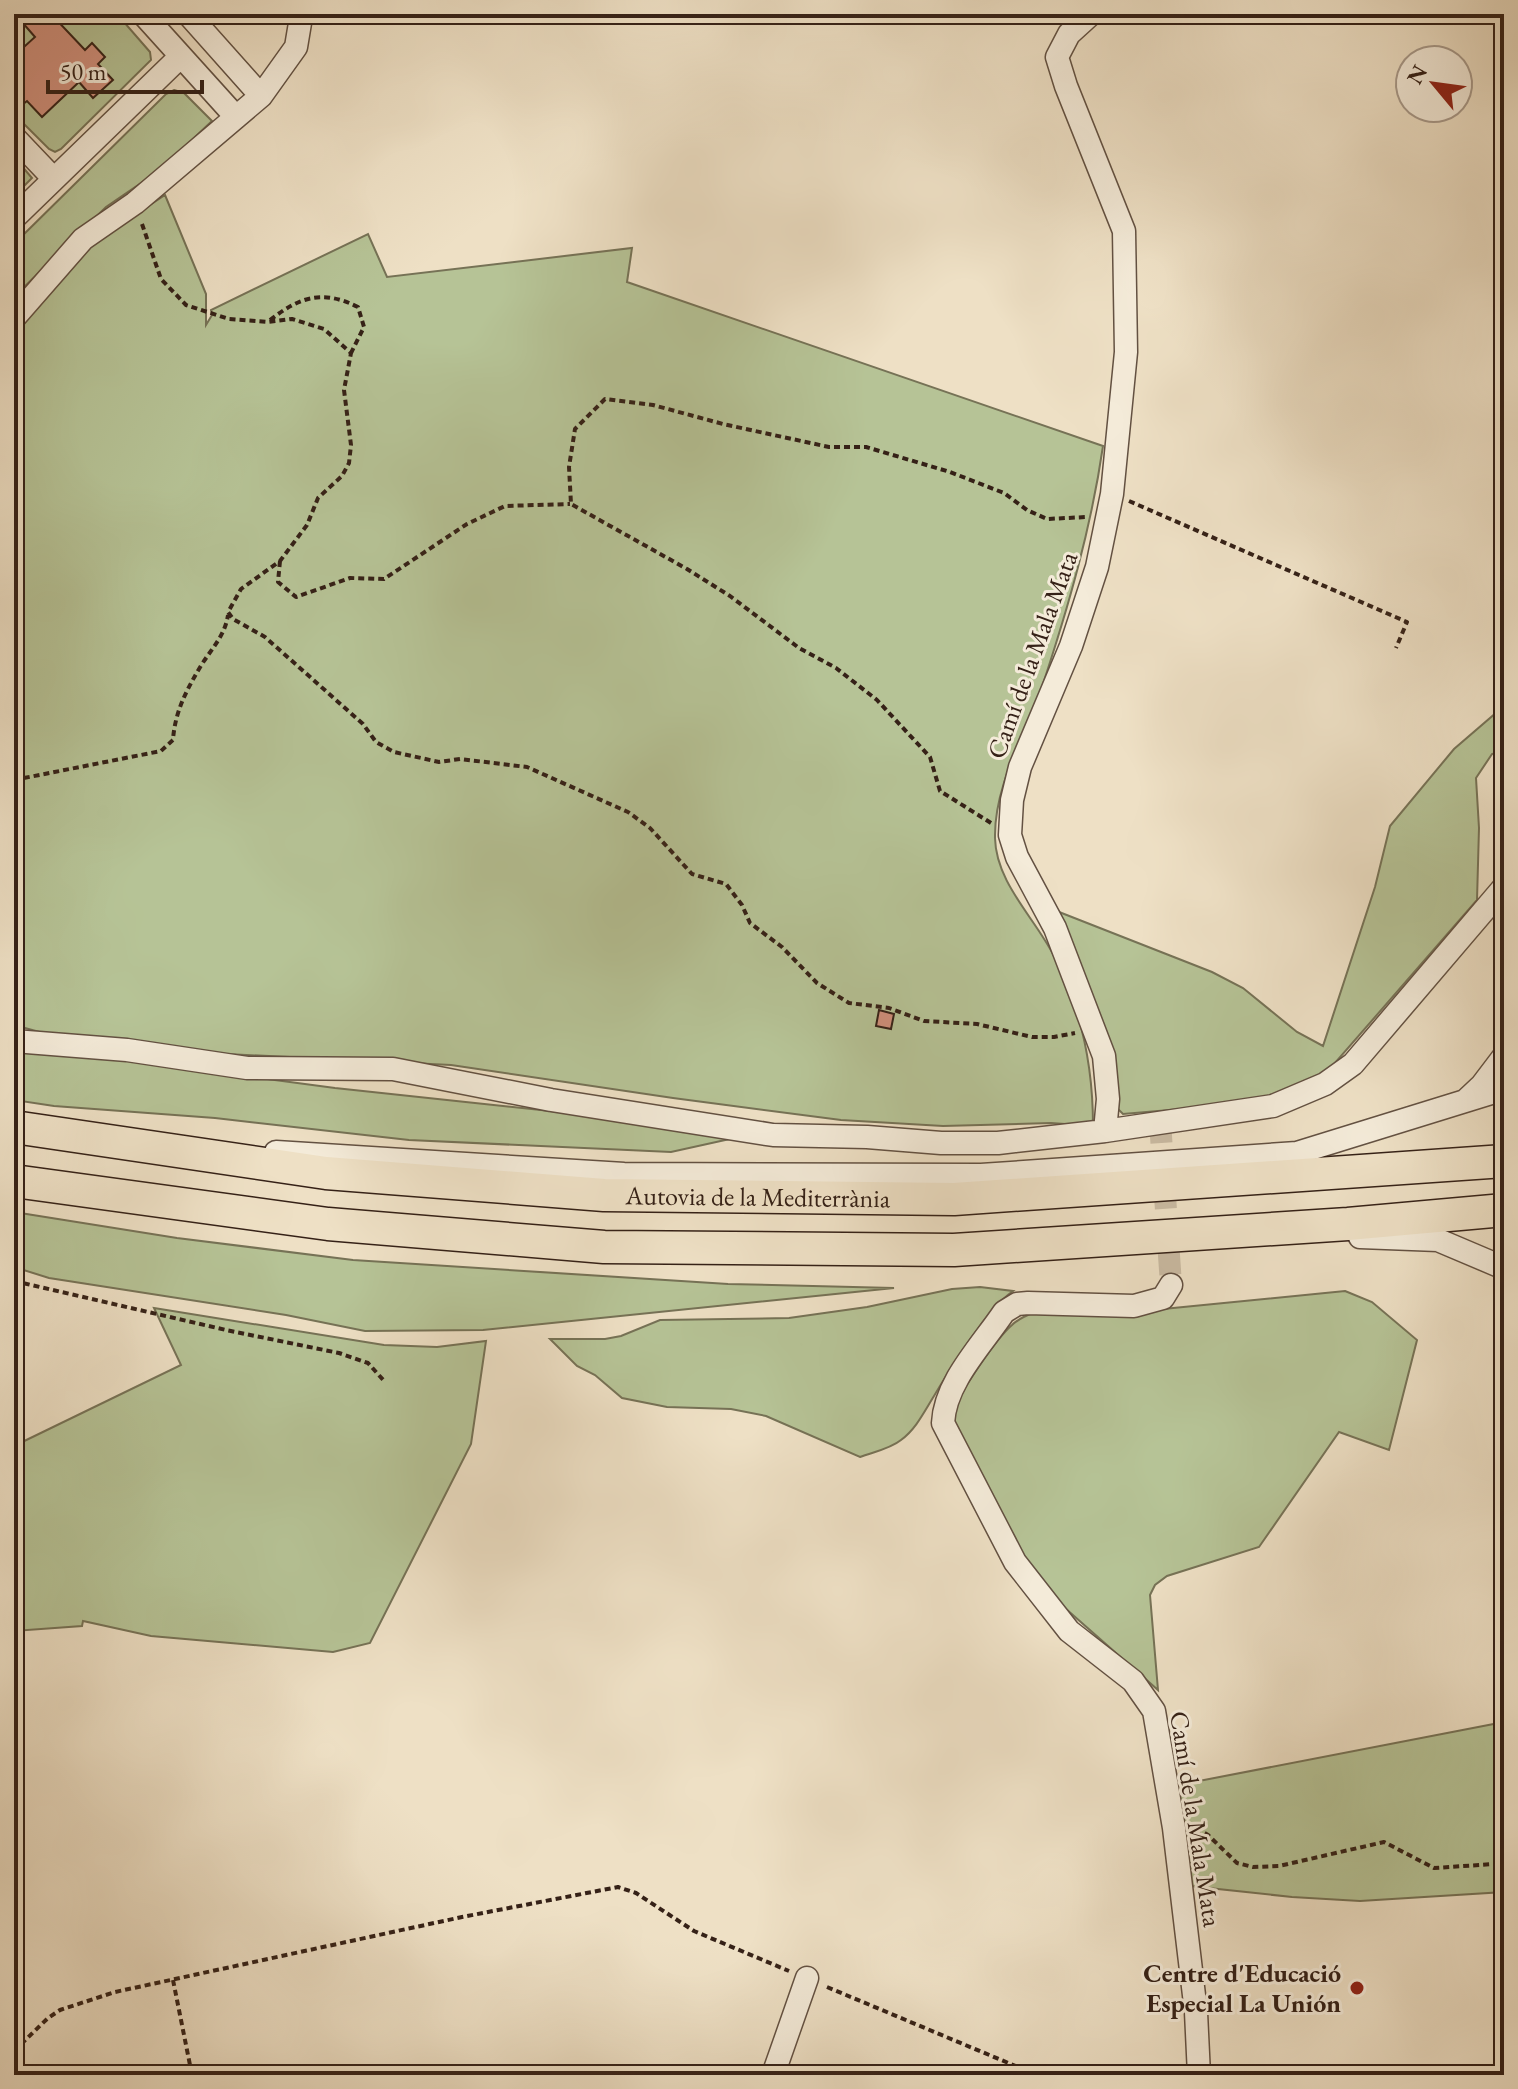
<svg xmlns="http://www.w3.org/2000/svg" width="1518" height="2089" font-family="'EB Garamond',serif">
<rect width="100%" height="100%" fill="#eee0c5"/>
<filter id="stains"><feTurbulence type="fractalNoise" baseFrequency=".0025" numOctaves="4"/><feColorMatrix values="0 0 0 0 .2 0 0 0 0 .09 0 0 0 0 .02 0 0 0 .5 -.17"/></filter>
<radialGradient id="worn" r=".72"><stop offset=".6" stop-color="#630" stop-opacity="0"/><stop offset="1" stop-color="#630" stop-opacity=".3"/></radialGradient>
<path fill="#b6c396" stroke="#767256" stroke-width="2" d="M14,14h103l33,38 1,8 -90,89 -6,3 -6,-3 -35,-35z
M174,90l10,3 28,28 -52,49 -54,37 -92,90v-53l152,-150z
M14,157l18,21 -18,18z
M165,195l41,99v31l6,-10 -1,-5 157,-76 19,43 245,-29 -5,34 476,164c-12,83 -35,162 -61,241 -17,49 -48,98 -47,151 1,45 40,80 59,118 28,54 39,111 39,170l-42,-3 -108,3 -102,-6 -168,-22 -222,-33 -244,-12 -142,-14 -51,-14v-689l27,-42 38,-42z
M1504,706v44l-12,4 -16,24 3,50 -2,72 -149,171 -53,30 -152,13 -10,-10 -59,-194 158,62 31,16 54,44 26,14 52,-159 15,-61 64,-77z
M14,1045l321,43 422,45 -86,19 -262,-12 -194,-22 -161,-12 -40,-6z
M14,1212l163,26 176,22 375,24 166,4 -411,42 -118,1 -79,-16 -237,-37 -35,-11z
M980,1287l33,4c-27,19 -61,75 -79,105 -10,16 -18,33 -33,44 -11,9 -28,12 -41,17l-94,-41 -35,-7 -64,-2 -45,-9 -27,-23 -18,-9 -27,-27h55l16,-3 39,-16 129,-2 78,-11 85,-18z
M1345,1291l27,11 45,38 -28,110 -50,-18 -80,115 -92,29 -12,9 -5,10 8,95 -101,-89 -39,-51 -63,-127c0,-4 -1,-9 0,-13 4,-18 42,-72 57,-85 8,-8 18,-11 28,-15h113z
M154,1308l230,37 53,2 49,-6 -15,103 -101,199 -37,9 -182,-16 -68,-15 -1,5 -68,5v-185l167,-81z
M1504,1722v170l-144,9 -68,-4 -102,-11 -17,-100z"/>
<path fill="#d2917e" stroke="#352117" stroke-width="2" d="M15,14h36l34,36 7,-7 13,14 -7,7 15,16 -20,18 -14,-16 -37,35 -15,-16 -5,4 -8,-8v-41l21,-19z
M879,1010l15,4 -3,15 -15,-3z"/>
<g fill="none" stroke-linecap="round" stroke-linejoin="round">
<path stroke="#c9baa2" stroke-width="22" stroke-dasharray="22 11" stroke-linecap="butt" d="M1160,1121l11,164"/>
<g stroke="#635142" stroke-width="25">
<path id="minor" d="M143,14l93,103
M188,14l73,82
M1091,14l-22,20 -12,23 9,29 58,145 2,121 -14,142 -15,73 -26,79 -51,121 -8,33 -2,35 7,22 38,71 49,128 4,43 -3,32
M14,137l39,41
M14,218l166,-161
M14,318l69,-79 52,-36 126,-107 35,-49 4,-24 -1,-9
M14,1041l113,9 120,18 146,1 158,31 222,35 94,2 74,6h57l107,-12 168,-25 52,-22 28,-20 151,-177
M1466,1100l16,-15 22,-29
M276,1152l348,22 357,1 316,-22 207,-64
M1360,1237l78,3 66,28
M1171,1285l-8,13 -29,8 -106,-3 -11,1 -13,8c-22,33 -59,70 -61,111l72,139 54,69 64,50 21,30 20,117 22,184 3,63
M773,2075l34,-97"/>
</g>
<g stroke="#352117" stroke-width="35">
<g id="highway">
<path id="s1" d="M14,1127l312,46 278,22 350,4 550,-38"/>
<path d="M14,1181l314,43 276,23 350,3 394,-26 156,-14"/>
</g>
</g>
<path stroke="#352117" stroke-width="4" stroke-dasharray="6 4" stroke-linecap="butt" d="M142,224l19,55 25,26 43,14 39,3 24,-3 32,10 27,24 -7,37 7,55 -2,18 -7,13 -24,22 -11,27 -27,36 -39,28 -13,23 5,7 32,18 98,87 13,18 18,10 45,10 21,-3 67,8 101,45 22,16 42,46 34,10 16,21 8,18 32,24 35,36 32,20 40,5 35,13 53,3 55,13h22l21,-4
M270,320c30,-23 52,-31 88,-13l6,20 -13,26
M1129,501l278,121 -11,26
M280,561l-2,21 18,15 54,-19 34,1 83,-55 38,-18 65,-2
M14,780l147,-29 12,-11c2,-29 14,-51 29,-76 11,-17 23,-29 26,-49
M991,823l-51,-32 -10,-34 -53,-57 -41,-32 -37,-20 -69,-52 -43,-27 -116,-65 -2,-37 6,-38 30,-30 48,6 70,19 106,23h37l84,25 54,21 23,17 20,9 40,-2
M14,1281l212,49 113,23 29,10 17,19
M1196,1828l12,7 29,28 16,4 26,-1 105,-24 50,26 60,-4 10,2
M173,1980l19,95
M827,1987l210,88
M14,2051l34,-33 12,-8 55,-18 347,-75 156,-30 18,6 58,38 95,40"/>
<use href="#minor" stroke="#f4ebd9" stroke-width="22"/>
<use href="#highway" stroke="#eee0c5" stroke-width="32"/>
</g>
<circle fill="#8f2418" stroke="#f4ebd9" stroke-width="3" cx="1357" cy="1988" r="8"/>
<g text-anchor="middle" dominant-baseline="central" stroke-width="6" stroke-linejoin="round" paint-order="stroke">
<g font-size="26" fill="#352117" stroke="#f4ebd9">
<text transform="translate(1032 655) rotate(-70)">Camí de la Mala Mata</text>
<text stroke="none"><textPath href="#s1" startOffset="748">Autovia de la Mediterrània</textPath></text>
<text transform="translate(1196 1819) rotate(81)">Camí de la Mala Mata</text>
</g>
<g font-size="26" font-weight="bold" fill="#352117" stroke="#f4ebd9" text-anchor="end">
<text x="1341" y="1973">Centre d'Educació<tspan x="1341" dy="30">Especial La Unión</tspan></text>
</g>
</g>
<rect width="1518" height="2089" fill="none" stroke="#eee0c5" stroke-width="48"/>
<rect x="16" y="16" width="1486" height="2057" fill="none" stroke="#352117" stroke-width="4"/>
<rect x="24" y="24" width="1470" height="2041" fill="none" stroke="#352117" stroke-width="2"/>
<g transform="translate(1434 84) rotate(299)"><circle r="38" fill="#f4ebd9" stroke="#a89a8b" stroke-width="2"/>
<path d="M0-6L14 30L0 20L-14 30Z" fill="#8f2418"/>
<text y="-12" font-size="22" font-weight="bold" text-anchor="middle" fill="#352117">N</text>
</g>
<path d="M48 80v12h154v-12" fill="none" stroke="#352117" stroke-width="4"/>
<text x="60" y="80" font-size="24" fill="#352117" stroke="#f4ebd9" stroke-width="6" paint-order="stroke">50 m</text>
<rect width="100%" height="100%" filter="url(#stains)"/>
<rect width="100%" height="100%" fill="url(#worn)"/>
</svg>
